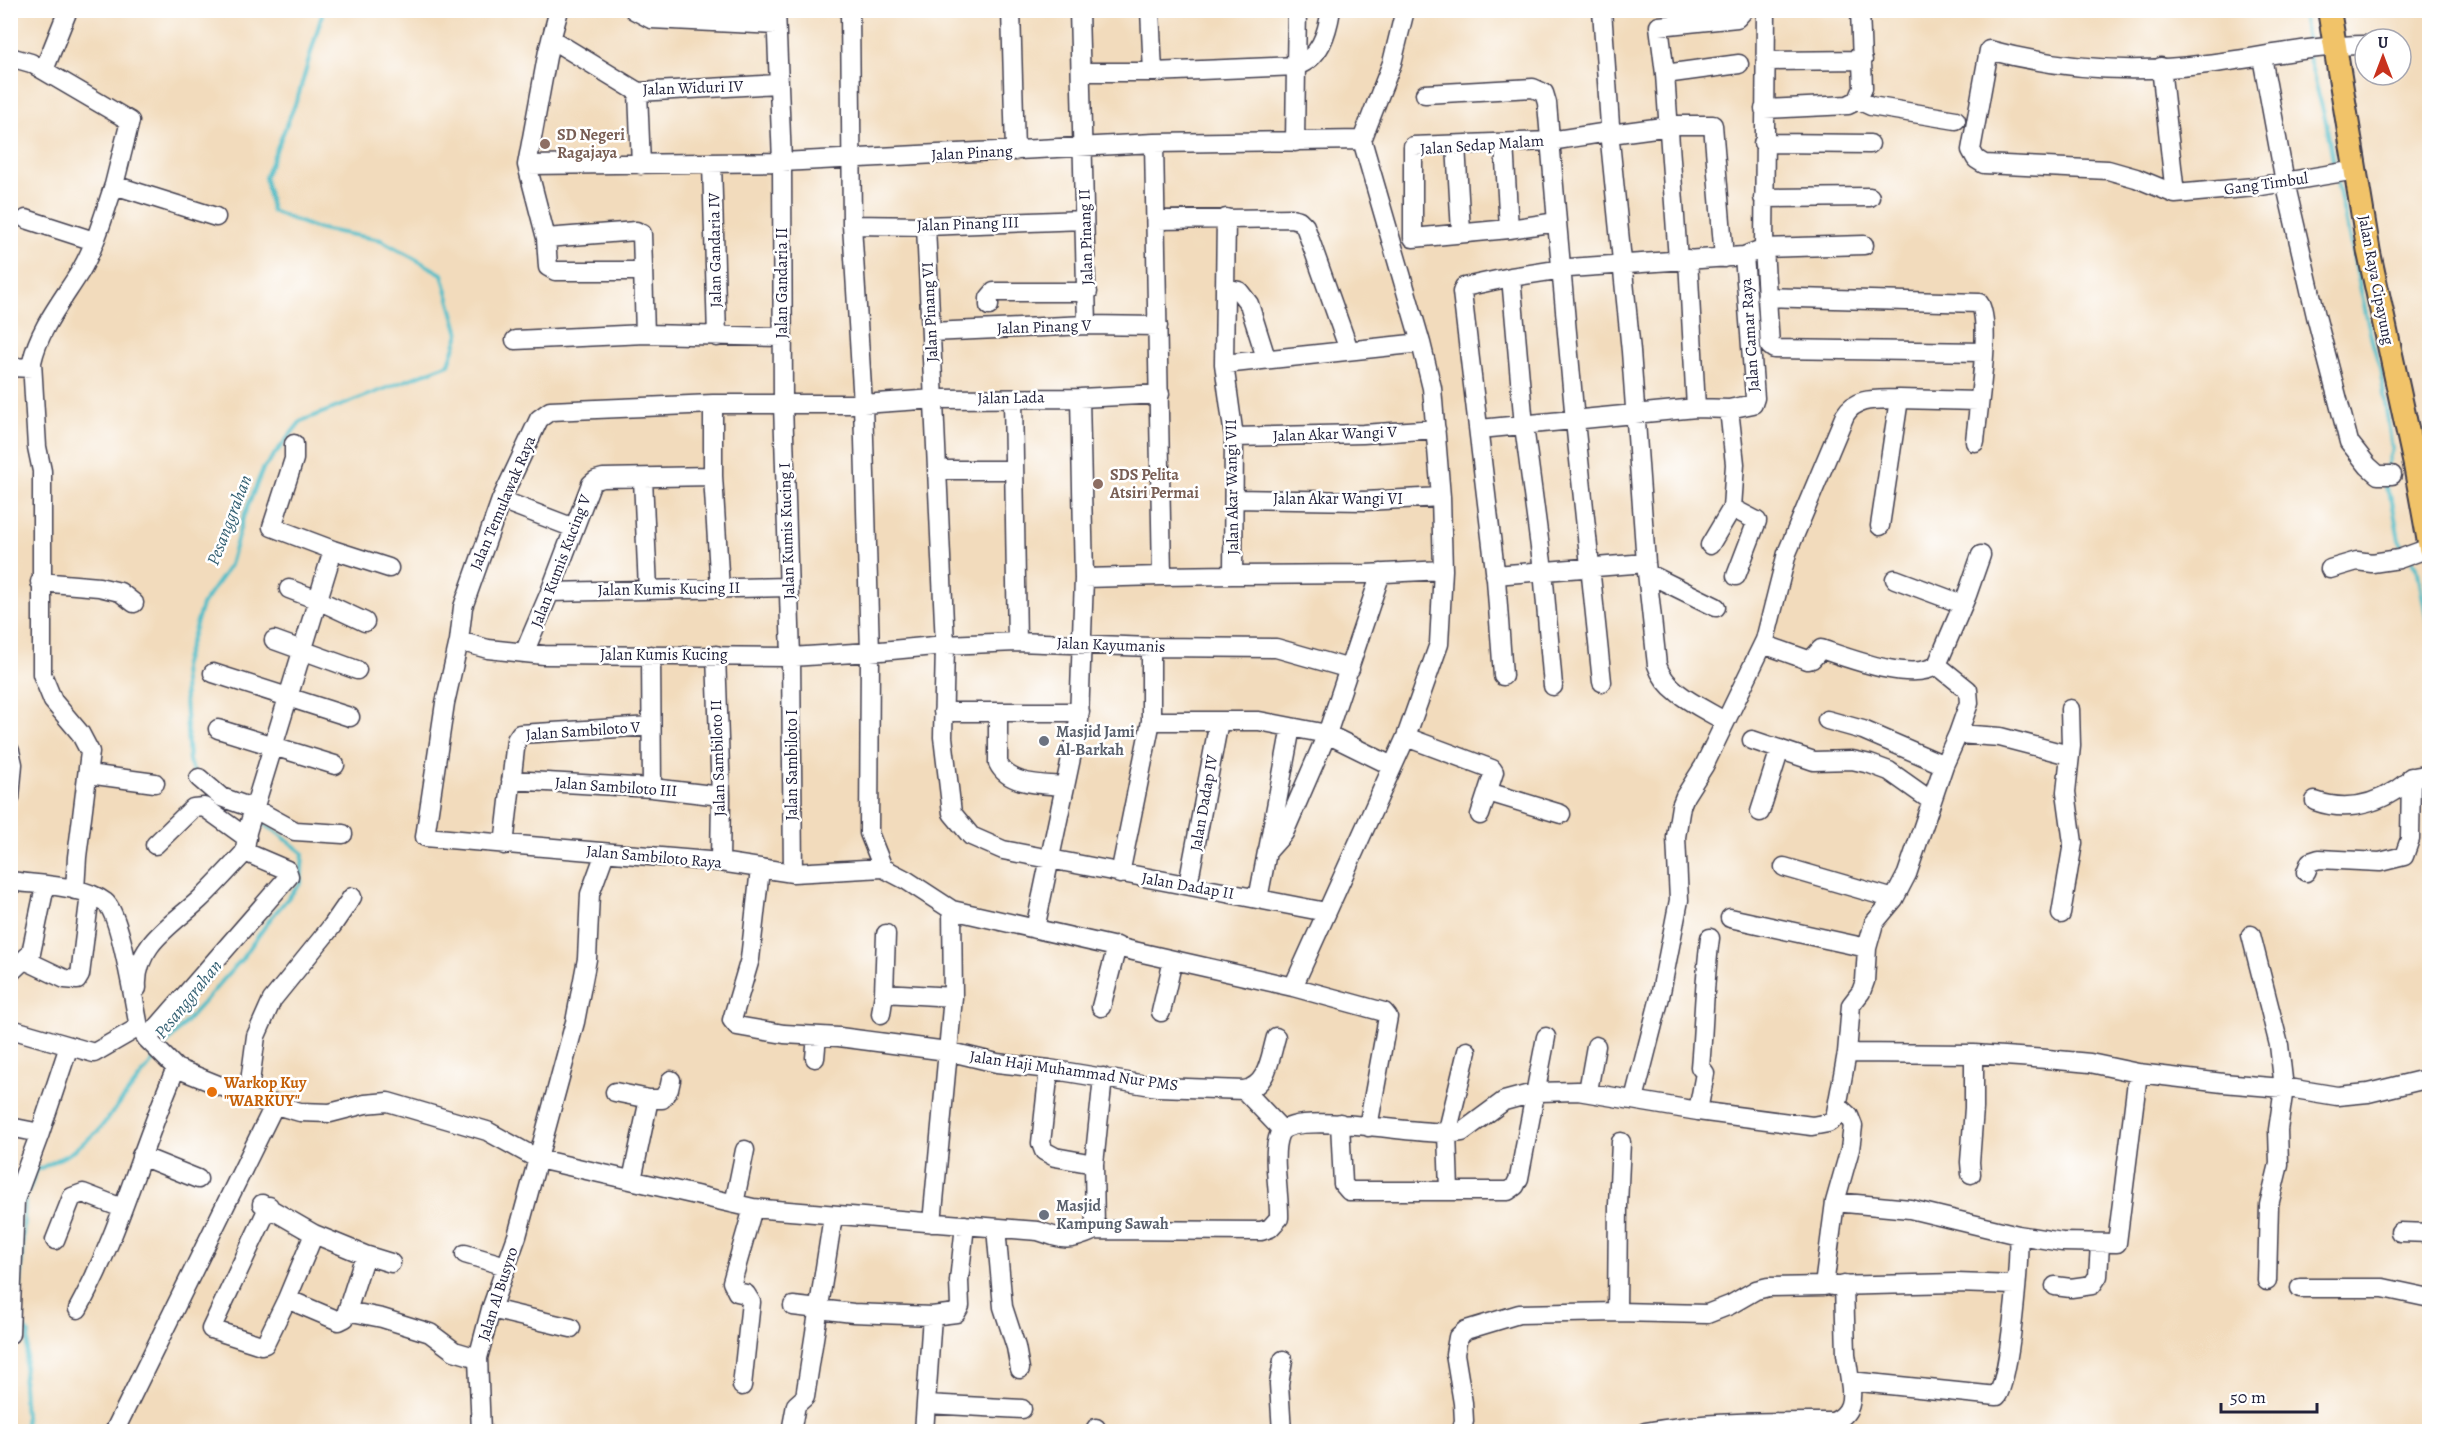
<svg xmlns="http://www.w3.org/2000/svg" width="2440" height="1442" font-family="Alegreya,serif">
<rect width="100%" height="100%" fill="#fff"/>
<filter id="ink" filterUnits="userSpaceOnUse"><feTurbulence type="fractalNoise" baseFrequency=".0167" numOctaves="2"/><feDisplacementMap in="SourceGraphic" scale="12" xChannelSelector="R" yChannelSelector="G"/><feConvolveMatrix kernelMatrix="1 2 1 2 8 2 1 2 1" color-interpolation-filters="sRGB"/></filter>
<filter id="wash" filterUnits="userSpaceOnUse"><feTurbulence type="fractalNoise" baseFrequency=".008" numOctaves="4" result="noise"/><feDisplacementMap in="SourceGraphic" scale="24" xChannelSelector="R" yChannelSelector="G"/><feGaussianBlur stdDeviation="1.35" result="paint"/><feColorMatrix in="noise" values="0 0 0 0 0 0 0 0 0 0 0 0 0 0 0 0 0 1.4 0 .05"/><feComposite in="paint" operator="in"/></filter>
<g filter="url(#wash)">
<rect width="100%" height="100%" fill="#f2dbbc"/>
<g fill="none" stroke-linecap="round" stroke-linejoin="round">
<path stroke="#4fbdc8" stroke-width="4" d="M2303,10l4,34
M2308,55l18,67 8,45
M2336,177l36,164 8,27 12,81 -6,20
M2385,480l-1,4 8,17 7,39 7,12
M2412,560l5,7 13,71
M195,775l-6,-14 -6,-94 19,-62 28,-40 13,-47 20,-49 38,-48 148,-57 10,-30 -17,-60 -61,-34 -66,-12 -43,-17 -7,-34 33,-80 25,-86 4,-1
M162,1049l79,-89 30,-42 30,-35 2,-30 -29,-23 -19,-10
M28,1192l9,-22 32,-16 29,-23 58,-74
M20,1290l5,-91
M18,1320l11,14 -6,50 3,48"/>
</g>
</g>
<g filter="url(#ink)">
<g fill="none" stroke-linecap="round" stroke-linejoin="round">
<g stroke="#413e4e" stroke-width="21">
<path id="minor" d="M559,10l-11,41 -21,114 19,73 2,29 7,4h88
M634,10l17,9 125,6
M776,10l6,152 1,242 8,253 2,216
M850,10l2,215 11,179 7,248 -1,181 14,35 23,12 46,30 341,77 113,-250 33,-93 4,-74 -2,-73 -9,-109 -11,-45 -197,21
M1011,10l4,141
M1079,10l8,315
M1150,10l3,62
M1297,10l-1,56c24,-8 31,-32 35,-56
M1405,10l-13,53 -30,77 59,203
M1602,10l8,115
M1766,10l-2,238 6,98 4,3 210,3
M551,39l87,53 140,-8
M10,57l21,6 99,58 -16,64 102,32
M2262,57l23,125 31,134 33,126 19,24 10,9h14
M1767,61l96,-1
M2161,67l14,127
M44,70l24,-60
M1081,72h72l143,-6 -1,76
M1665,74l74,-10
M638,92l3,73
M1425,94l108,-6 11,5 3,10 10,119
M1858,100l13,6 85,14
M1764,109l84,-4 10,-5 5,-12 -3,-78
M1602,133l-52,8 -137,5v92l96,-9 48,-7 18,199 27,261
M1618,133l60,-8h35l11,133
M1610,141l21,210 15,212 11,102c9,28 44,42 67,56
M1154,143l8,433 71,-1
M1504,143l5,86
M1763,143l107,1
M1456,145l5,87
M712,163l5,174
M527,165l255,-3 372,-19 208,-3
M2356,170l-101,17 -80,7 -39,-16 -28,-8 -124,-6 -8,-5 -5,-9 18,-100c70,19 145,24 218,14 52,-6 105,-19 158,-19
M1763,198l107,-1
M1226,218l-2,146 10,73 -1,138 133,-1 77,-4
M26,219l68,22
M1156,220l135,-2 8,2 6,6 44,124
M852,225l74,1 158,-6
M926,226l19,419 -2,92 9,76 19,23 32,14 323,62
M546,238l90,-7 6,3 3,100
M1688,259l8,149
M1678,260l-13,-186 -6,-48 78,-8 7,-8
M1511,277l13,149 19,144 10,116
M1225,288l14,3 10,13 17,54
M1766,297l213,6c14,19 -2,111 -4,139
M989,306v-8l5,-6h94
M931,332l156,-7 71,1
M515,340l130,-6 137,3
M10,367l22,1
M1013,399l4,243
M713,404v72l7,113
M1480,429l216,-21 33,1 24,-5 2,-6 -11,-142
M1234,437l129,-3 73,-5
M294,444v15l-22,68 61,23 56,18
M939,470h75
M643,479l5,110
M1235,499l130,2 76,-4
M501,500l73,28
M1732,508l25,13 -21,55
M1880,526l19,-127 79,2
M1710,545l22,-37 3,-44 -6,-55
M2330,569l27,-8 15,2 27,-4 30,-11
M1647,573l69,34
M1495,575l151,-12
M1084,578l78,-2
M1895,579l67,25
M40,582l59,5 21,5 14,11
M289,589l29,11 47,22
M550,592l238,-5
M274,640l83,30
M459,641l29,8 56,6 247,2 79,-5 75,-7 72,-3 134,5 125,1 74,21
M1763,644l45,16 4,-1 9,-10c27,9 91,34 116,16l30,-70 14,-40
M524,653l26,-61 41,-108 5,-4 7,-2 110,-2
M651,655l1,133
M716,655l5,141 -1,66
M1937,665l31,25 1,13 -11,31
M213,673l137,44
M1503,676l-7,-97 -34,-287 2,-5 47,-10 58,-9 175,-12 20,-8 100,-3
M943,712h137
M998,712v51c11,23 45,21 66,23
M1151,721h108l68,13 65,32
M218,729l117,36
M1406,737l86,32 2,3 -14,43
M1752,740l62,21 38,-1 18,4 19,7 41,29
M10,751l3,13 -3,34
M1944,765l14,-31 42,3 69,18
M88,774l67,9
M199,778l22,19 34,12 40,22 48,3
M511,780l141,8 69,8
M1488,792l73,22
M2315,801c28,10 56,5 81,-11 16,-10 12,-14 34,-15
M1760,812l20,-63
M155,845l38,-37 11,-1 43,31
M504,845l12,-105 4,-6 131,-8
M1268,850l23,-123
M1784,867l110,32
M883,868l-90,5 -73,-11 -295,-25 20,-134 14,-62 4,-34 38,-107 38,-81 11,-8 163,-7h150l72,-5 145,-1 80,-4
M760,869l-10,90 -18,61 5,6 47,8 55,3 108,14 50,12 52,6 109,18 86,3c24,-4 26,-33 32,-53
M2306,872l4,-10 9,-3 61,3 24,-6 6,-17 1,-62
M1120,874l31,-153v-74
M10,881c27,4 74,4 95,21 16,12 29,101 34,125l8,12 29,29 72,29 52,15 30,1 35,-9 23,-2 99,29 51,28 215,49 285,23c26,9 31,11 57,-1l166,1 9,-3 9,-10c1,-22 -8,-64 0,-83 11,-28 152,4 183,-3l42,-31 33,-9 41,-1 120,20 114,15 16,-3 7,-5 12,-65 4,-48 10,-13 4,-11 2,-33 7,-25 20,-24 13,-25 37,-109 -81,-35 -36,-10
M1188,885l31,-164
M75,890l2,-33 13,-105 -10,-19 -27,-32 -11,-27v-203l-5,-24 -5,-85c7,-33 30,-61 48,-90 16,-27 24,-58 34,-87
M1258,899l9,-47 17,-19 43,-99 54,-161
M2061,914l12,-71 -7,-51 5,-46 -1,-37
M1730,918l137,30
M1035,929l44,-209 5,-142 -4,-180
M2251,935l28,110 5,43 -6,42 1,34 -10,41 -2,76
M25,960l40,19 12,1 3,-5 10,-81
M10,973l21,-20 14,-67
M1293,987l91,25 4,5 -20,110
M137,988c-3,-42 35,-63 62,-88 16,-15 31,-32 46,-48l2,-20 86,-282
M884,993l69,4
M1101,1007l16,-61
M1161,1012l12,-52
M881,1014l3,-21 2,-59
M11,1029l83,24 45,-26
M147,1039l142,-163 -2,-6 -42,-18
M1847,1053l127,1 73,5 43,4 48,10 85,10 72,6 42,7 31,-3 62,-15
M815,1058l2,-22
M1049,1069l-8,74 3,8 11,6 39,7
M1244,1090l38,40
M1588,1091l8,-45
M615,1092l34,7
M248,1097l8,-61 16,-36 60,-74 20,-29
M1634,1099l26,-102 19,-97 -3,-63 5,-31 4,-10 19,-30 61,-126 22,-87 58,-138c11,-19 34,-15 54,-16
M1698,1111l7,-38 -5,-6c4,-43 4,-86 10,-129
M1340,1123l3,61 6,7h159l7,-5 4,-8 27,-141
M10,1127l30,6
M141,1156l57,23
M1971,1174l-1,-12 4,-54v-54
M632,1180l17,-81h13l7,-10 2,-9
M1449,1190l-2,-56 20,-83
M1835,1202l75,7 108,26 44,7 55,1 21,-170
M262,1204l52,30 -27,65 52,22 6,-3 2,-7 35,7 48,15 24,18 24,7
M734,1204l11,-54
M269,1206l-58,123 50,16 4,-1 22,-45
M932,1223l21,-226 -1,-87
M996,1228l7,79 13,40 4,22
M1095,1230l-1,-66 9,-87
M2400,1232l30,1
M314,1234l51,21 26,8
M55,1240l17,-43 11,-4 39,15
M465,1254l41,12
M1844,1285l2,69 4,27 147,15c13,-19 23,-135 21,-161
M1832,1286l124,-3 59,2
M2055,1286l16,2 21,-3 6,-9 2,-31
M2300,1288h83l47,10
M793,1306l60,7 79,3
M78,1309c42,-76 63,-161 98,-241
M491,1309l80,19
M347,1311l18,-56
M1617,1312l1,-107 3,-63
M10,1334l5,-134 25,-67 29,-87
M742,1386l9,-84 -5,-8 -9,-2 -5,-10 21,-74
M926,1404l96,5
M1096,1428v4
M114,1432l161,-328
M481,1432l-3,-74 13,-49 26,-73 58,-214 12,-63 3,-65 15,-41
M791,1432l5,-27 9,-8 28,-181
M924,1432l8,-116 24,-3 4,-7 -1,-25 6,-56
M1282,1432l-3,-48 4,-24
M1461,1432l3,-11 -1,-18 -8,-49 3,-17 8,-7 53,-16 98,-2 90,2 23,-9 26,-15 12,-3 56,-1 11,-84 15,-53 3,-23 -4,-10 -10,-9
M1645,1432c62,-11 126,-10 188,-10 19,-8 20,-23 17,-41"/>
</g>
<g stroke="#413e4e" stroke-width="26">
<path id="major" d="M2329,10l40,243 46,212 15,83"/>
</g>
<use href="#minor" stroke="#fff" stroke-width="18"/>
<use href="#major" stroke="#f1c369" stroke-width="22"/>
</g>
</g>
<g fill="#8d6e63" stroke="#fff" stroke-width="2">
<circle cx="545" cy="144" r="6"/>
<circle cx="1098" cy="484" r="6"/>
</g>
<g fill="#6b7280" stroke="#fff" stroke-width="2">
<circle cx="1044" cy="741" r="6"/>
<circle cx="1044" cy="1215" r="6"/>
</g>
<circle fill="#e8710a" stroke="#fff" stroke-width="2" cx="212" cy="1092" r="6"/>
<g text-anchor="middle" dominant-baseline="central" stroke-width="5" stroke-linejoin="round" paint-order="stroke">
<g font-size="16" fill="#22223b" stroke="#fff">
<text transform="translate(693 88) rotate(-2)">Jalan Widuri IV</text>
<text transform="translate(1482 145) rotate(-4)">Jalan Sedap Malam</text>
<text transform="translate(972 153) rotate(-3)">Jalan Pinang</text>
<text transform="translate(2266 184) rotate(-8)">Gang Timbul</text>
<text transform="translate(968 224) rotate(-2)">Jalan Pinang III</text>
<text transform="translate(1086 237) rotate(-92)">Jalan Pinang II</text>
<text transform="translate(715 250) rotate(-91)">Jalan Gandaria IV</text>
<text transform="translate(2376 280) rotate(79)">Jalan Raya Cipayung</text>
<text transform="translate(782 283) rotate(-90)">Jalan Gandaria II</text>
<text transform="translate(930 312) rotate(-93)">Jalan Pinang VI</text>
<text transform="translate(1044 327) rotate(-2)">Jalan Pinang V</text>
<text transform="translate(1750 335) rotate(-94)">Jalan Camar Raya</text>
<text transform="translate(1011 398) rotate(-1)">Jalan Lada</text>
<text transform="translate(1335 434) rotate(-2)">Jalan Akar Wangi V</text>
<text transform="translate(1232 487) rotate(-91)">Jalan Akar Wangi VII</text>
<text x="1338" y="499">Jalan Akar Wangi VI</text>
<text transform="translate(503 503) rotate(-67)">Jalan Temulawak Raya</text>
<text transform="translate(787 531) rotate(-92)">Jalan Kumis Kucing I</text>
<text transform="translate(561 561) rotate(-69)">Jalan Kumis Kucing V</text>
<text transform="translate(669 589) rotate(-1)">Jalan Kumis Kucing II</text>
<text transform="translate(1111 645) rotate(2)">Jalan Kayumanis</text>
<text x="664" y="655">Jalan Kumis Kucing</text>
<text transform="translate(583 731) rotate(-4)">Jalan Sambiloto V</text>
<text transform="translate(718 758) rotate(-92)">Jalan Sambiloto II</text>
<text transform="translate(792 765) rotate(-90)">Jalan Sambiloto I</text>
<text transform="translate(616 787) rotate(4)">Jalan Sambiloto III</text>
<text transform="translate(1204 803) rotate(-80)">Jalan Dadap IV</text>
<text transform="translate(654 857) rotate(5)">Jalan Sambiloto Raya</text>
<text transform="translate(1188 886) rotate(10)">Jalan Dadap II</text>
<text transform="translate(1074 1071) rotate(8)">Jalan Haji Muhammad Nur PMS</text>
<text transform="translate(498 1294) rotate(-72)">Jalan Al Busyro</text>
</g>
<g font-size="16" font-weight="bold" fill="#785e54" stroke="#fff" text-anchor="start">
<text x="557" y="135">SD Negeri<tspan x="557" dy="18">Ragajaya</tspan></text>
<text x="1110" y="475">SDS Pelita<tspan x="1110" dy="18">Atsiri Permai</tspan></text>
</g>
<g font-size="16" font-weight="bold" fill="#5b616d" stroke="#fff" text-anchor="start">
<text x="1056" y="732">Masjid Jami<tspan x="1056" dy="18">Al-Barkah</tspan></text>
<text x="1056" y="1206">Masjid<tspan x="1056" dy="18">Kampung Sawah</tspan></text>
</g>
<g font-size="16" font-weight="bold" fill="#c56008" stroke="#fff" text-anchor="start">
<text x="224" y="1083">Warkop Kuy<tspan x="224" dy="18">"WARKUY"</tspan></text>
</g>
<g font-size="18" font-style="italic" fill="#346073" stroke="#fff">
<text transform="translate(229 520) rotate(-69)">Pesanggrahan</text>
<text transform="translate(188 999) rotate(-51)">Pesanggrahan</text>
</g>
</g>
<rect width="2440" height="1442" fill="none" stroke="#fff" stroke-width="36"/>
<g transform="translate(2383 57)"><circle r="28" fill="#ffffff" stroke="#a7a7b1" stroke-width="1.5"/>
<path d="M0-4.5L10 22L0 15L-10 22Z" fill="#c8321e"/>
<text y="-9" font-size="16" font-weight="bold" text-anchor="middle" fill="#22223b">U</text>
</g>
<path d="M2221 1403v9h96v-9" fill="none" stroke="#22223b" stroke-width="3"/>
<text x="2230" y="1403" font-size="18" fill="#22223b" stroke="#ffffff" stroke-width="4.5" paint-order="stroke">50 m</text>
</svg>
